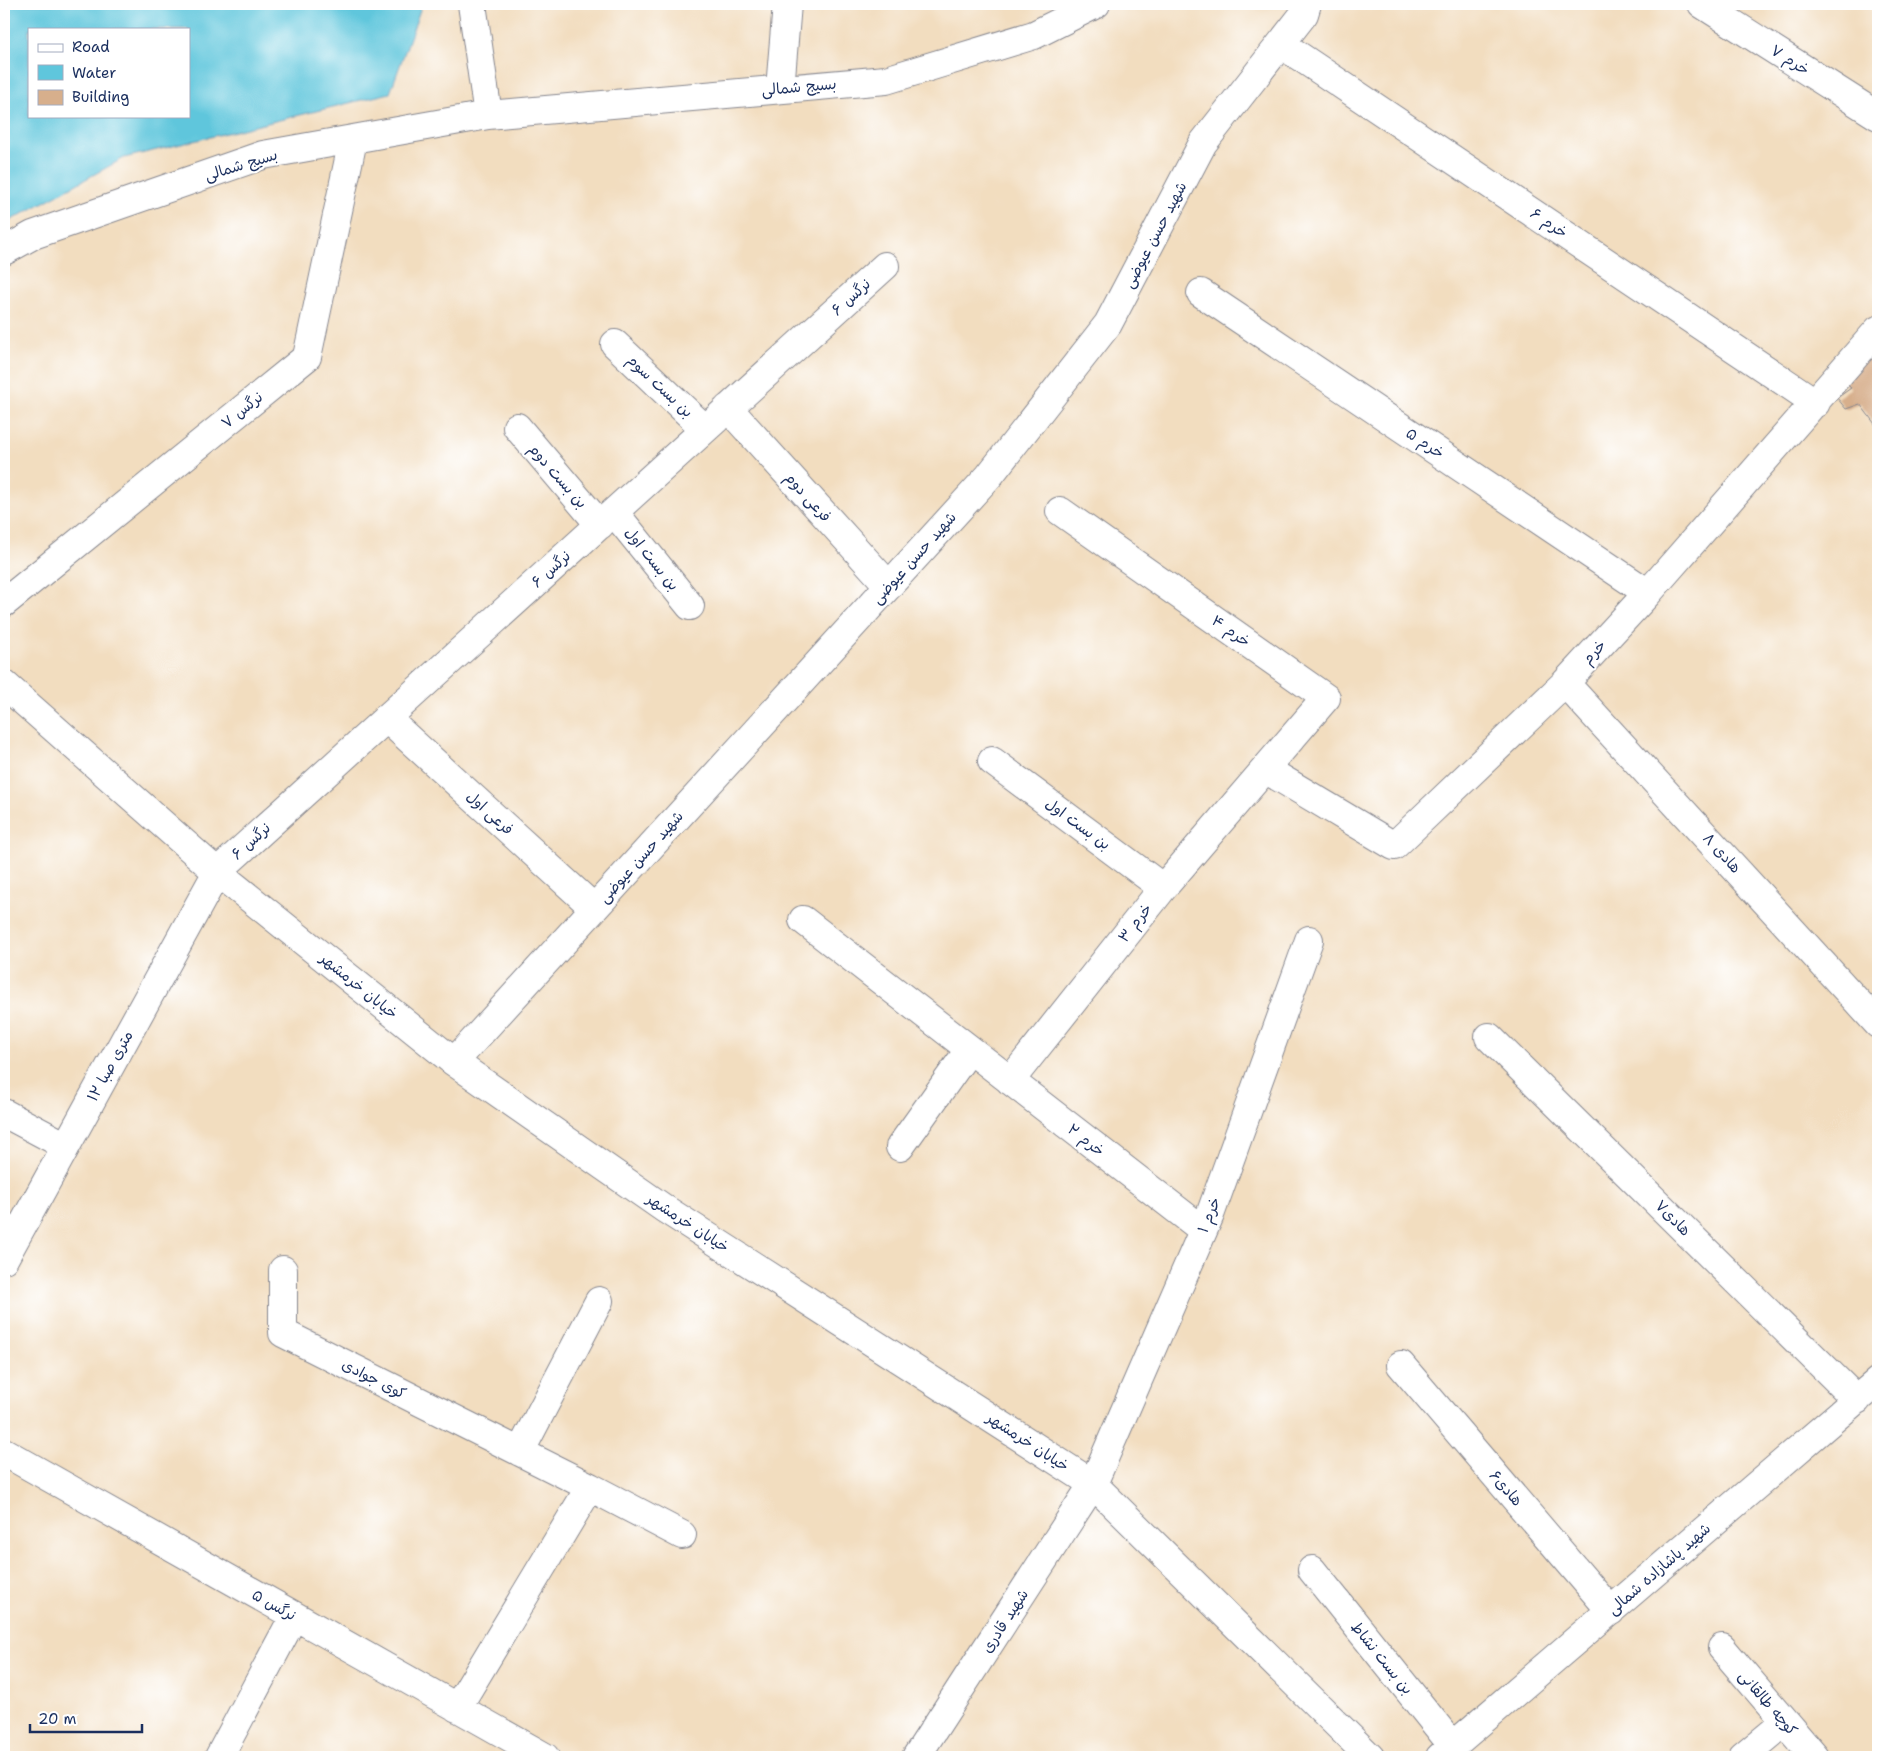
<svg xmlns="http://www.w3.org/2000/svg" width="1882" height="1761" font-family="'Shantell Sans','Playpen Sans Arabic',sans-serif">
<rect width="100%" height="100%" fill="#fff"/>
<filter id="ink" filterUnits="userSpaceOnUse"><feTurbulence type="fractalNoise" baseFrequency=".02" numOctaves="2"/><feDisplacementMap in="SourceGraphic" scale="10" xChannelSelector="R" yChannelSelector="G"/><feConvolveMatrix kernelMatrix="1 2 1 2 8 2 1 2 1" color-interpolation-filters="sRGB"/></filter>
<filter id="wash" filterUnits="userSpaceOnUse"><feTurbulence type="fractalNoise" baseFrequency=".0096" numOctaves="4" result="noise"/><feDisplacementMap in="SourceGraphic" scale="20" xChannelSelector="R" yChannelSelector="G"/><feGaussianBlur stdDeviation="1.12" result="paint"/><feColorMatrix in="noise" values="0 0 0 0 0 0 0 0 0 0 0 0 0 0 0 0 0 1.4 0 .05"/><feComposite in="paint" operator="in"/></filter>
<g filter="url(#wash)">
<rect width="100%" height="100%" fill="#f2ddbf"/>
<path fill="#5fc6dc" stroke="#3d7a9d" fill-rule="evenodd" d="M4,4h416v6l-30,83 -266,65 -120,66zM29,29h160v87h-160z"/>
<g id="blocks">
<path fill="#d7af8c" d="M1878,349v79l-18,-24 -14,5 -9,-11 14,-10 -17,-15z"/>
</g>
</g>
<g filter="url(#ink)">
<use href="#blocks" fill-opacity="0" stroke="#86868e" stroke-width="1"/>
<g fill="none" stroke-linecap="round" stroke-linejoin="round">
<g stroke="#86868e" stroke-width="30">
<path id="minor" d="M1702,4l176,112
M1281,44l535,359
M780,89l7,-85
M488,115l398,-35 148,-45 62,-31
M4,251l29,-16 230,-80 225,-40 -16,-111
M1201,293l447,300
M615,344l90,85
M728,408l161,178
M517,427l83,98
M614,512l76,94
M4,603l303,-246 46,-217
M1565,683l313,341
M4,684l213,188 237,190 211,147 428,275 277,273
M386,718l208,190
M992,761l171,127
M1265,769l129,77 171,-163 83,-90 230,-263
M803,920l400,310
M1489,1037l368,363
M454,1062l535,-586 119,-152 95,-181 101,-129 3,-10
M1010,1081l153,-193 163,-190 -266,-187
M4,1113l62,33
M900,1147l69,-97
M4,1259l213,-387 668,-606
M283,1270v63l307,154 -133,221
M1401,1365l210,246
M4,1452l541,305
M520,1452l79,-151
M590,1487l92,48
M1312,1570l141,176
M1722,1648l93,109
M219,1757l75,-141
M916,1757l177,-273 117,-269 99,-275
M1440,1757l438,-376
M1743,1757l42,-35"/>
</g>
<use href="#minor" stroke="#fff" stroke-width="28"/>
</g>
</g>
<g text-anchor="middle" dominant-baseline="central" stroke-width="4" stroke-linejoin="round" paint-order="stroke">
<g font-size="15" fill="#1b2f5e" stroke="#fff">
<text transform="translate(1790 60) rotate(33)">خرم ۷</text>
<text transform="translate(799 87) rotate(-5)">بسیج شمالی</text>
<text transform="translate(241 165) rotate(-17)">بسیج شمالی</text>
<text transform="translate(1549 223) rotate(34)">خرم ۶</text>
<text transform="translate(1155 235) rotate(-62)">شهید حسن عیوضی</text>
<text transform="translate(851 297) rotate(-42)">نرگس ۶</text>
<text transform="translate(660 386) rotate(43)">بن بست سوم</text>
<text transform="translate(242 410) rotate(-39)">نرگس ۷</text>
<text transform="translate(1425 443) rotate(34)">خرم ۵</text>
<text transform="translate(558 476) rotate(49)">بن بست دوم</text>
<text transform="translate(808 497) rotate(48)">فرعی دوم</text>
<text transform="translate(914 558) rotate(-48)">شهید حسن عیوضی</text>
<text transform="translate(652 559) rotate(51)">بن بست اول</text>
<text transform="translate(551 569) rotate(-42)">نرگس ۶</text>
<text transform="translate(1231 631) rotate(35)">خرم ۴</text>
<text transform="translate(1594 652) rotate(-47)">خرم</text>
<text transform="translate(490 813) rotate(42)">فرعی اول</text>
<text transform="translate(1078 824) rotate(36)">بن بست اول</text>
<text transform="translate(251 841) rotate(-42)">نرگس ۶</text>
<text transform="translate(1722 853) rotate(47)">هادی ۸</text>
<text transform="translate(641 857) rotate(-48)">شهید حسن عیوضی</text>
<text transform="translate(1135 923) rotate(-52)">خرم ۳</text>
<text transform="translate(359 986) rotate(39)">خیابان خرمشهر</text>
<text transform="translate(110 1066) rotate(-61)">۱۲ متری صبا</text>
<text transform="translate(1086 1140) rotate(38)">خرم ۲</text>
<text transform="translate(1209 1215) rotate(-68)">خرم ۱</text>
<text transform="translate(1673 1218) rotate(45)">هادی۷</text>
<text transform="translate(688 1223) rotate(33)">خیابان خرمشهر</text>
<text transform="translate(374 1379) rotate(27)">کوی جوادی</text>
<text transform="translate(1028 1442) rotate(33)">خیابان خرمشهر</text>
<text transform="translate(1506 1488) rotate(49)">هادی۶</text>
<text transform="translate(1659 1569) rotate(-41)">شهید پاشازاده شمالی</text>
<text transform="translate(274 1605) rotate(29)">نرگس ۵</text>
<text transform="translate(1005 1621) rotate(-57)">شهید قادری</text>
<text transform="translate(1382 1658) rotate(51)">بن بست نشاط</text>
<text transform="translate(1768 1703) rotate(49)">کوچه طالقانی</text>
</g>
</g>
<rect width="1882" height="1761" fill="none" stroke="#fff" stroke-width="20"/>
<rect x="28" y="28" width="162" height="90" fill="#ffffff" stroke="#a4acbf"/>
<rect x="38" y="44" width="25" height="8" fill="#ffffff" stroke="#a4acbf"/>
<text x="72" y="52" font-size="15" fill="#1b2f5e">Road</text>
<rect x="38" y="65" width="25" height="15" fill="#5fc6dc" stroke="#a4acbf"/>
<text x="72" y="78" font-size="15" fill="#1b2f5e">Water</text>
<rect x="38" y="90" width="25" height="15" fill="#d7af8c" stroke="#a4acbf"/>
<text x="72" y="102" font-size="15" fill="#1b2f5e">Building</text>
<path d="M30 1724v8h112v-8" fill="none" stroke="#1b2f5e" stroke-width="2.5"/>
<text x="38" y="1724" font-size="15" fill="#1b2f5e" stroke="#ffffff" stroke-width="4" paint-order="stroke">20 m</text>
</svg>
